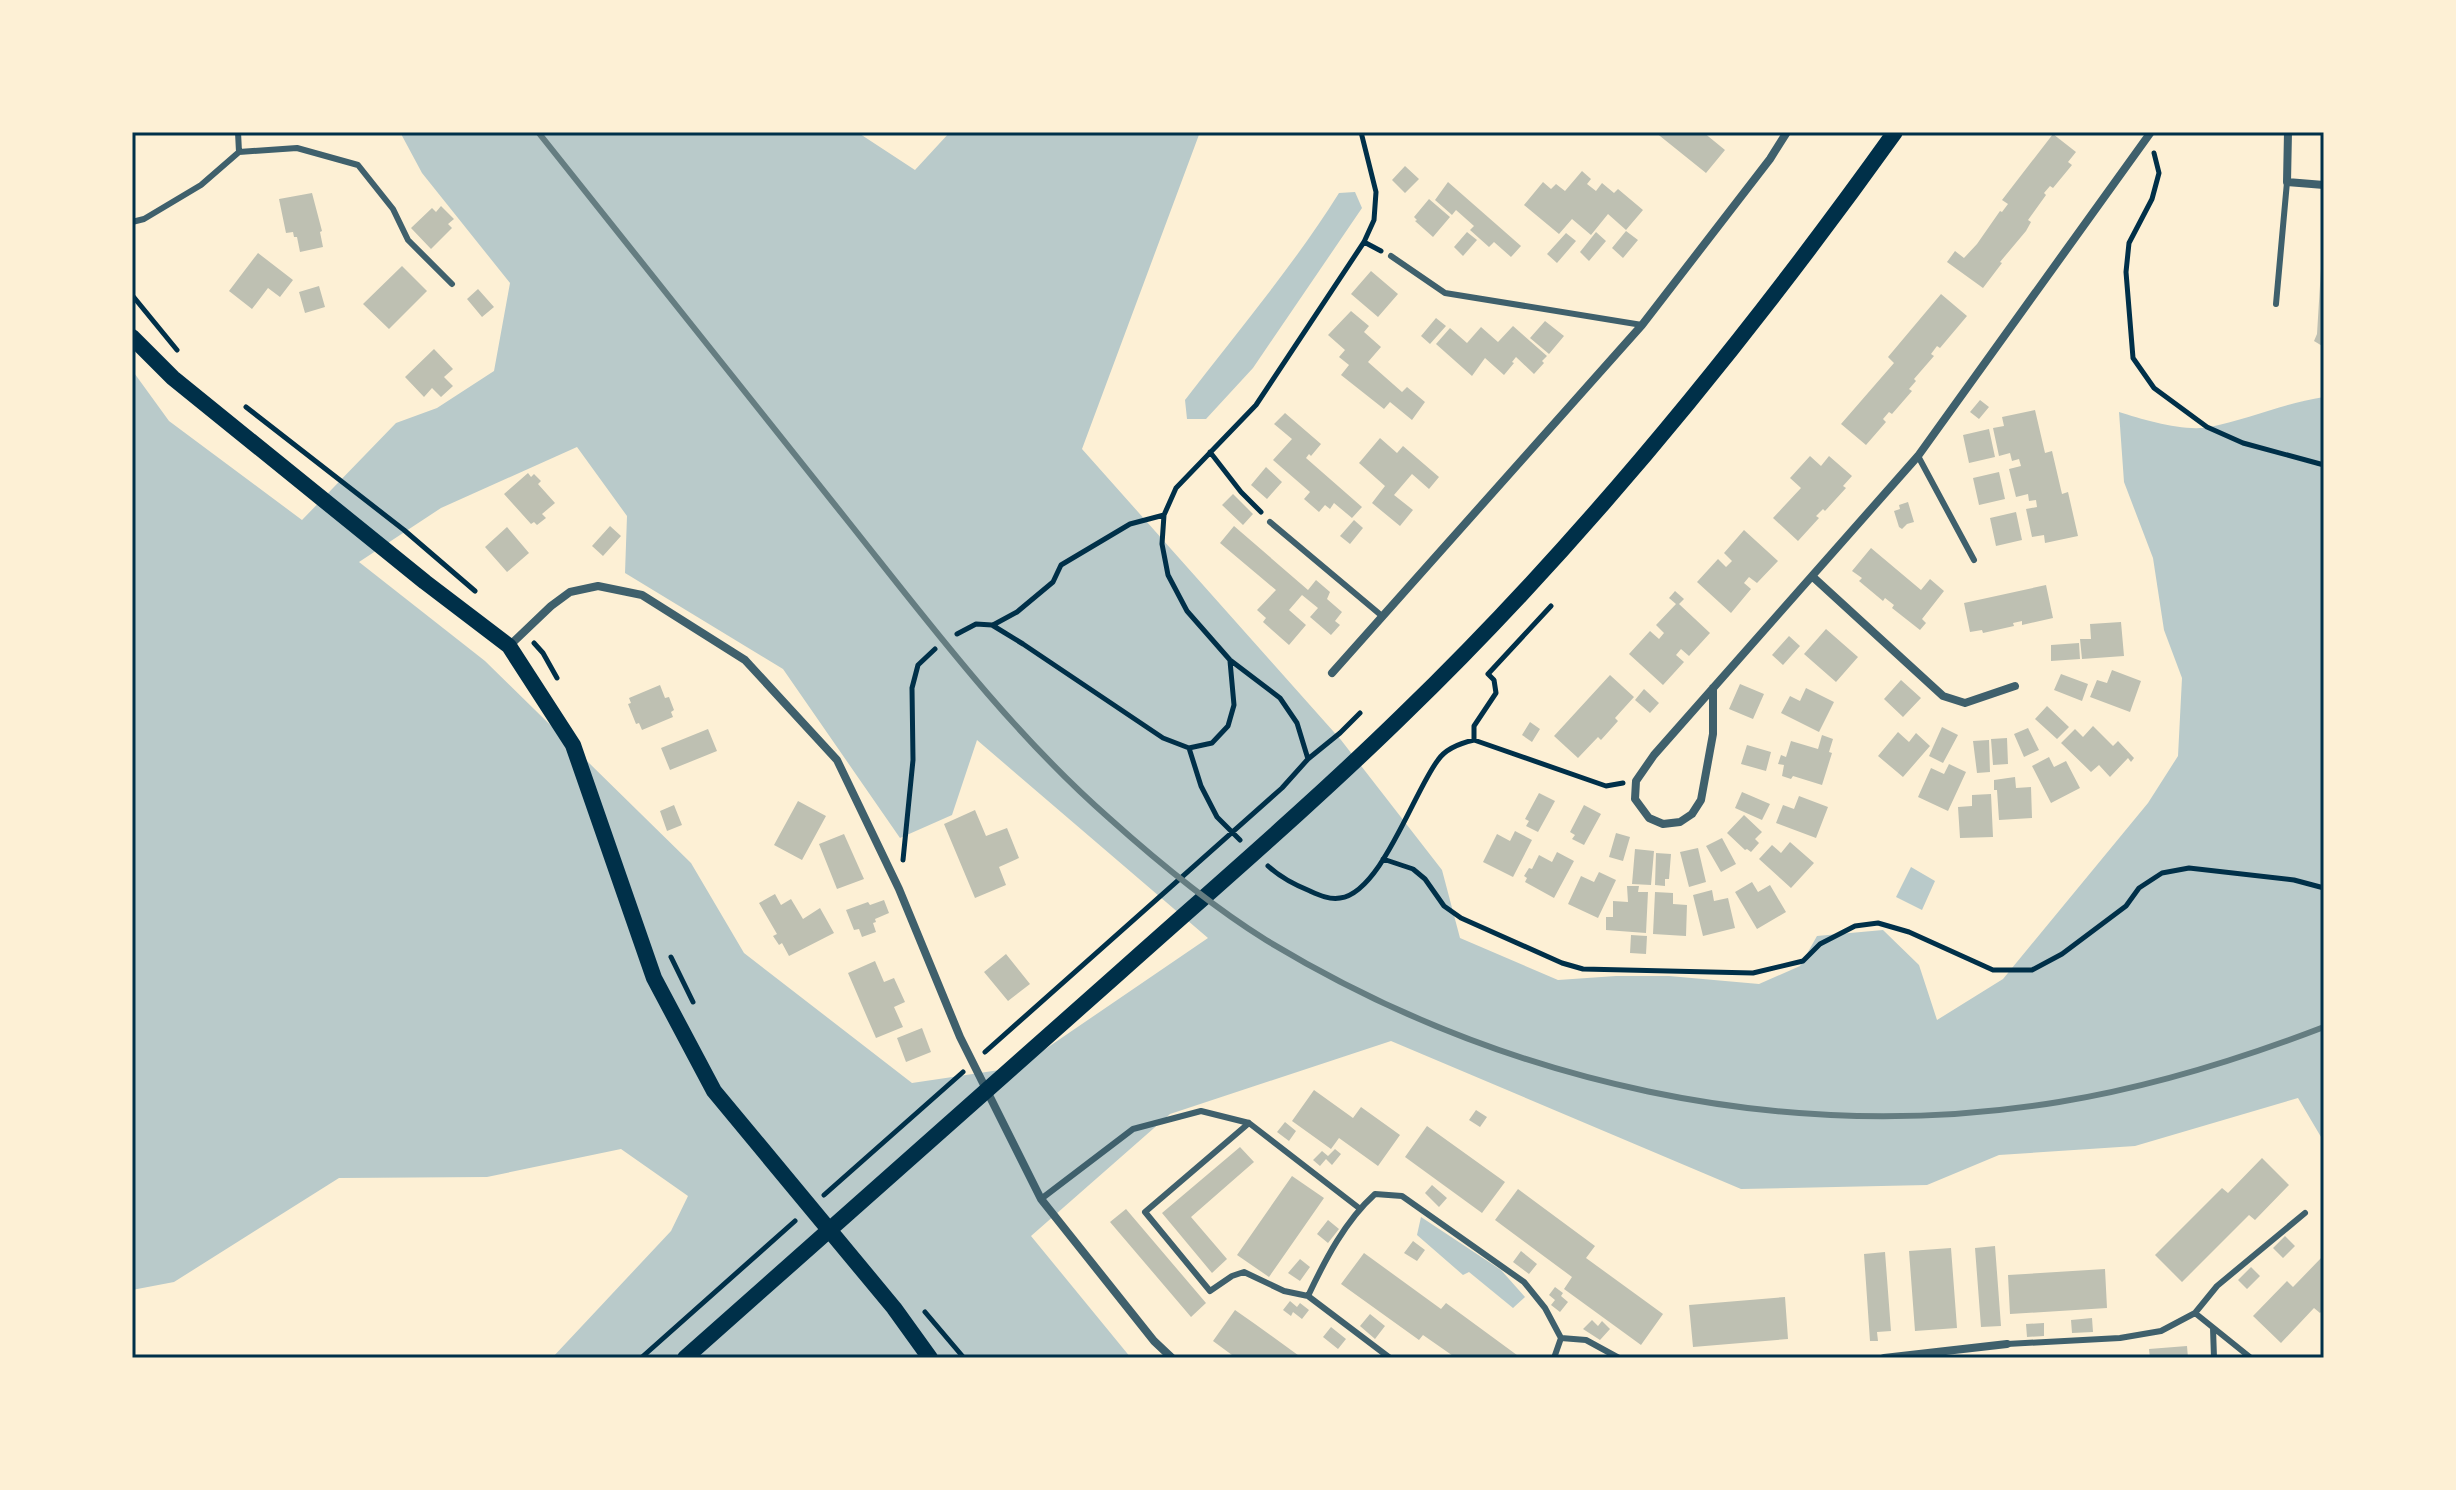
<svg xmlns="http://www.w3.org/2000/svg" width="2456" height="1490" font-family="Ubuntu,sans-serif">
<rect width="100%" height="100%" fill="#fdf0d5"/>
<path fill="#b9caca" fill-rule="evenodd" d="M400,132h457l58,38 35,-38h250l-118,317 259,291 101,130 18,68 98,42 58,-4h53l90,8 41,-18 17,-30 66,-6 36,35 18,55 66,-41 145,-176 30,-47 4,-78 -18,-48 -11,-72 -29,-76 -5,-70c25,8 65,20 91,15 39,-8 75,-24 114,-30v745l-26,-44 -163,48 -136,9 -72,30 -186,4 -350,-148 -221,73 -139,122 100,122h-579l119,-127 17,-35 -67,-47 -134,28 -148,1 -165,104 -42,8v-920l37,51 133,99 94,-97 41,-15 57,-37 16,-88 -88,-110zM577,447l50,69 -2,57 158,96 117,169 52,-23 25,-75 231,198 -189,129 -107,16 -168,-130 -53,-90 -206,-202 -126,-99 82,-54z
M1355,192l7,16 -109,160 -47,51h-19l-2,-19c52,-68 109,-135 154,-207z
M1911,867l24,14 -13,29 -26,-13z
M1421,1217l80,53 24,27 -12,11 -44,-36 -6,3 -46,-40z"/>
<path fill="#bec0b2" d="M1655,132h48l22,18 -19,23z
M2053,134l23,18 -8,10 4,3 -19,23 -3,-2 -6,7 2,2 -18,25 3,2 -5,9 -26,31 2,1 -19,25 -36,-26 8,-11 9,7 13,-14 23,-33 2,1 6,-8 -6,-4z
M1405,166l14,13 -14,14 -13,-13z
M1582,171l9,8 -4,5 9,7 6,-8 12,10 4,-4 25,21 -17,20 -18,-16 -17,21 -19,-16 -13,15 -35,-29 19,-23 8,7 5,-5 9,7z
M1448,182l73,64 -10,11 -17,-15 -5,5 -19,-17 4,-4 -18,-16 -4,5 -17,-15z
M312,193l10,38 -2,1 3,15 -23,5 -3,-15h-3l-1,-5 -7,1 -7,-34z
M1429,199l21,18 -17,20 -18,-16 2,-1 -3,-3z
M441,206l13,13 -6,5 4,4 -21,21 -20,-21 21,-20 4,4z
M1626,231l12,9 -15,18 -11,-10z
M1467,232l10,8 -14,16 -9,-9z
M1596,232l10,9 -17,20 -9,-9z
M1566,233l10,8 -19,22 -10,-9z
M2322,252h2v95l-10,-6 3,-7z
M258,253l35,27 -13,17 -12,-9 -16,21 -23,-18z
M402,266l25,25 -38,38 -26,-25z
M1371,271l27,23 -20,23 -27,-23z
M319,286l6,21 -20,6 -6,-21z
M478,289l16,18 -12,10 -15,-18z
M1941,294l26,22 -27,32 -3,-2 -6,8 3,2 -20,23 2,2 -7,8 3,2 -20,23 -3,-2 -6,7 3,3 -20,23 -25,-21 53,-61 -6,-6z
M1351,311l18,15 -5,6 17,15 -13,15 34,30 5,-5 18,15 -13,18 -22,-18 -6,7 -43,-34 8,-10 -10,-8 6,-7 -17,-15z
M1436,318l10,8 -16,18 -9,-8z
M1545,321l19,15 -15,18 -19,-16z
M1513,326l34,30 -5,5 2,2 -10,11 -18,-17 -4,5 2,1 -10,12 -19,-17 -13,18 -36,-32 14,-16 17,15 14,-16 17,15z
M434,349l19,20 -9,8 9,9 -12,11 -9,-9 -8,9 -19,-20z
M1980,400l9,7 -10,12 -9,-7z
M2035,410l10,43 7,-2 10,43 6,-2 10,44 -33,7 -1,-8 -12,2 -6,-28 11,-2 -1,-7 -7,1 -1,-7 -12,3 -7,-28 12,-3 -2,-7 -7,2 -2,-8 -11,3 -6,-28 11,-2 -2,-9z
M1285,413l36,31 -10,12 -2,-2 -3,4 56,49 -10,11 -18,-15 -4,6 -5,-4 -6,7 -15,-13 6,-7 -37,-32 19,-21 -18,-15z
M1989,429l6,28 -26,6 -6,-28z
M1380,438l17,15 6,-7 36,31 -10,12 -17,-15 -18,21 19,15 -13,16 -28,-23 13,-17 -26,-23z
M1810,456l11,10 8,-10 23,20 -9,10 3,2 -21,23 -2,-2 -7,7 3,2 -21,23 -25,-23 28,-30 -11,-10z
M1266,467l16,15 -15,17 -16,-14z
M1999,472l6,27 -26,6 -6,-27z
M528,473l3,4 3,-3 7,7 -3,3 17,19 -13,11 4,4 -9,7 -3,-3 -3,2 -27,-30z
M1233,494l20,20 -10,11 -21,-20z
M1908,502l6,20 -7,2 -5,5 -3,-2 -5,-16 6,-2 -1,-4z
M2016,512l6,28 -26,6 -6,-28z
M1354,520l9,8 -13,16 -10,-8z
M610,526l11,10 -18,20 -11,-10z
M1234,526l74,64 8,-10 14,12 -3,7 15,13 -7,9 5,4 -9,10 -21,-18 8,-9 -16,-13 -13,15 17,15 -17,20 -26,-23 3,-4 -9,-8 19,-20 -56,-47z
M507,527l22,26 -22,19 -22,-25z
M1744,530l34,31 -21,22 -8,-6 -5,6 7,6 -20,24 -34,-31 21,-23 8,8 6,-6 -8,-8z
M1871,548l50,42 9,-11 14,12 -22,28 4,4 -6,7 -28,-22 2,-3 -9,-7 -2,3 -24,-20 3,-3 -10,-7z
M2046,585l7,33 -31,7v-4l-9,2 1,3 -31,7 -1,-3 -12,2 -6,-29z
M1675,591l9,8 -5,5 31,29 -21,23 -8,-7 -5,6 8,7 -21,23 -34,-31 21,-23 9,8 5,-6 -8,-8 20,-21 -7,-6z
M2121,622l3,34 -42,3 -2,-20h11l-1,-15z
M1826,629l32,28 -22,25 -32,-28z
M1789,636l11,10 -17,19 -11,-10z
M2079,643l1,16 -29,2v-16z
M2112,670l29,11 -11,31 -40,-15 7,-17 10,3z
M2061,674l27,10 -6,17 -28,-11z
M1610,675l24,22 -19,21 3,3 -8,9 -9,10 -3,-3 -20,21 -24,-22z
M1901,680l20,18 -18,19 -19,-18z
M1740,684l24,10 -11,25 -24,-10z
M660,685l5,13 4,-1 5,13 -3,2 2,5 -31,13 -3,-7 -3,1 -8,-20 3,-1 -2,-5z
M1806,688l28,14 -15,30 -38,-19 9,-17 10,5z
M1644,689l15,14 -9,10 -15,-13z
M2047,706l22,21 -12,12 -22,-20z
M1530,722l10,7 -8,13 -10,-7z
M2093,726l20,20 5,-5 16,17 -3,4 -3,-4 -18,19 -11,-12 -8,7 -30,-29 14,-14 8,8z
M1942,727l16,8 -15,28 -14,-7z
M2028,728l11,22 -15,7 -10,-23z
M708,729l9,22 -47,19 -9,-22z
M1898,732l11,10 7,-9 14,13 -27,31 -25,-21z
M1822,735l11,4 -4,13 3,1 -10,32 -29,-9 -2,3 -9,-3 2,-11 -6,-1 3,-9 5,2 5,-16 27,8z
M2007,738l1,26 -15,1 -2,-26z
M1989,740l1,32 -13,1 -4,-32z
M1747,745l24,7 -5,19 -25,-7z
M2049,757l5,10 12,-6 14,27 -29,15 -19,-37z
M1949,764l17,8 -18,39 -30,-14 13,-29 13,6z
M2015,777l1,11 15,-1 1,31 -33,2 -2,-30h-3v-10z
M1742,792l28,12 -8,16 -27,-12z
M1539,793l16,8 -17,31 -12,-6 3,-5 -4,-2z
M1991,794l2,43 -33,1 -2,-31 14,-1v-11z
M1799,796l29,11 -12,31 -40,-15 7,-18 11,4z
M798,801l28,15 -24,44 -28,-15z
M674,805l8,20 -15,6 -7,-20z
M1584,805l17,9 -17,31 -12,-6 3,-4 -5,-3z
M975,810l11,26 21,-8 12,30 -20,9 7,18 -31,13 -31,-74z
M1744,815l18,17 -7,7 4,4 -8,9 -4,-3 -2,1 -18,-17z
M1515,831l17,9 -19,37 -30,-15 14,-28 13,7z
M1616,833l14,4 -7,24 -14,-4z
M844,834l20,45 -27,10 -18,-45z
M1722,838l14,26 -15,8 -15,-26z
M1790,842l24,21 -23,25 -32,-29 13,-14 9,8z
M1698,848l8,34 -17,5 -9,-35z
M1635,849l19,2 -3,34 -19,-1z
M1557,852l17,9 -20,37 -29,-16 2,-4 -3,-2 5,-8 3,1 7,-14 13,7z
M1656,853l15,1 -2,25h-4v7l-10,-1z
M1599,872l17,8 -18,38 -30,-14 13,-28 13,6z
M1752,882l6,10 12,-7 16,27 -29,17 -22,-37z
M1627,886h12l-1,6h10l-2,41 -40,-3v-13h7v-16l15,1z
M1712,890l2,11 14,-3 7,30 -32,8 -10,-41z
M1655,892l18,1v11l14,1 -1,31 -33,-2z
M775,894l6,11 10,-6 12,20 17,-11 14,25 -45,23 -7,-13 -3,2 -6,-9 4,-2 -18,-31z
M884,900l5,13 -14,6 1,3 -3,1 3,9 -14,5 -3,-8 -5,1 -8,-20 22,-8 2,3z
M1631,935l16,1 -1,18 -16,-1z
M1006,954l24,30 -22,17 -24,-29z
M875,961l9,21 10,-4 11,24 -11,5 9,20 -27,11 -28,-65z
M922,1028l9,24 -25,10 -9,-24z
M1314,1090l39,28 8,-11 39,28 -22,31 -39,-28 -8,11 -39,-28z
M1476,1110l11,7 -7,10 -11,-7z
M1285,1122l11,9 -7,10 -12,-9z
M1427,1126l78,56 -23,31 -77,-56z
M1240,1147l14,15 -63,55 36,42 -15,14 -50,-60z
M1335,1149l6,5 -9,11 -6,-6 -6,7 -7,-6 9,-9 6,5z
M2262,1158l27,27 -34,35 -6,-5 -67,67 -27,-27 67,-67 6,5z
M1292,1176l32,22 -55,79 -32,-22z
M1432,1185l15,13 -8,9 -14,-14z
M1518,1189l77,57 -9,12 77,56 -22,31 -77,-56 8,-12 -77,-57z
M1126,1209l80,94 -15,14 -81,-95z
M1328,1220l11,9 -11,14 -11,-9z
M2285,1236l10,10 -12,12 -10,-10z
M1413,1241l12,9 -8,11 -13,-8z
M1995,1246l6,80 -20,1 -6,-79z
M1951,1248l6,80 -42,3 -6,-80z
M1521,1251l16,13 -8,10 -16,-12z
M1885,1252l6,79 -14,1 1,9h-8l-6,-87z
M1364,1253l77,56 5,-6 75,55h-65l-33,-23 -4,5 -78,-56z
M2324,1255v54l-4,4 -6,-5 -33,35 -28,-27 34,-35 6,6z
M1300,1259l10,8 -10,14 -12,-8z
M2251,1267l9,9 -13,13 -9,-9z
M2105,1269l2,39 -97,6 -2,-39z
M1555,1287l8,6 -2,3 7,6 -8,10 -9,-7 4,-5 -6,-5z
M1785,1297l3,42 -95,8 -4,-42z
M1290,1301l7,6 3,-4 9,7 -7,9 -9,-7 -2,4 -8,-6z
M1235,1310l20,14 47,34h-65l-5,-3 -19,-14z
M1370,1314l15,12 -10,13 -15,-13z
M2092,1318l1,14 -21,1 -1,-13z
M1592,1320l6,6 4,-5 8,8 -10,11 -17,-11z
M2044,1323v13l-17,1 -1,-13z
M1331,1327l15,12 -8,10 -15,-12z
M2187,1346l1,12h-38l-1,-9z"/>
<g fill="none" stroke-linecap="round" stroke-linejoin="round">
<path stroke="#003049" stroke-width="5" d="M2154,153l5,20 -7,26 -23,44 -3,29 7,86 21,30 53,39 36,16 81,22
M1364,242l17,9
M132,295l45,55
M246,407l158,123 71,61
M1210,452l31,40 20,20
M993,625l24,-13 36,-30 8,-17 69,-41 34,-9
M957,634l19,-10 16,1 31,19 140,94 26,10 23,-5 16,-17 6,-21 -4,-44
M534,643l9,10 14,25
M1474,740v-14l22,-33 -2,-13 -6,-6 63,-68
M1189,748l12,38 16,31 23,23
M1308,759l32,-26 20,-20
M1383,859l30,10 12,10 19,27 17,12 101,45 21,6 170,4 50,-12 17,-17 35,-18 23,-3 31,9 84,38h39l30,-16 64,-48 13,-18 23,-15 27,-5 105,12 30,8
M903,860l10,-100 -1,-72 6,-23 17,-16
M1268,866c12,11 27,19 42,25 9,4 20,9 30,7 41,-5 74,-107 98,-138 8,-12 23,-17 36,-20l132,46 17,-3
M671,957l22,45
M985,1052l297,-264 26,-29 -11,-36 -17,-25 -50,-38 -43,-49 -19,-36 -6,-31 2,-29 12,-27 80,-83 108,-163 10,-22 2,-28 -15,-60
M824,1195l139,-123
M925,1312l39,46
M641,1358l154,-137"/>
<path stroke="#3f606c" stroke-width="6" d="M238,132l1,20
M132,222l12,-3 57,-34 38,-33 58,-4 61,17 35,44 15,31 44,44
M1391,256l54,37 197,32
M2276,304l11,-122
M1918,456l56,104
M1270,522l112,94
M1249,1123l-104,89 65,79 22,-15 12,-4 40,19 24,5
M1041,1199l92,-70 68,-18 48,12 110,85
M2195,1313l22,-27 88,-73
M2213,1328l1,30
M1561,1338l25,2 33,18
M2007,1344l113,-6 41,-7 34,-18 56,45
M1390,1358l-82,-62c17,-36 37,-75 67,-102l27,2 122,86 21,26 16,30 -7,20"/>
<path stroke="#3f606c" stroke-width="8" d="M2288,132l-1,50 37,3
M1813,577l130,119 22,7 50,-17
M509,646l42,-40 19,-14 28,-6 44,9 103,65 92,100 62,129 61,148 81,162 113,142 18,17
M1332,673l310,-348 128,-166 17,-27
M1713,688v46l-12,66 -9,14 -12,8 -17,2 -14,-6 -14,-19 1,-18 18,-26 264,-299 233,-324
M1884,1358l123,-14"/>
<path stroke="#003049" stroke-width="16" d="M132,337l41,41 252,204 84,64 64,99 81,233 60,113 180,217 36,50
M685,1358c145,-129 290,-257 435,-386 95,-85 192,-168 283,-257 180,-174 346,-379 492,-583"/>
<path stroke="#657d81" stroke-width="6" d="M538,132c103,129 206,259 309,388 82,103 163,211 262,298 49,44 101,87 157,122 236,143 519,207 793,162 92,-15 179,-42 265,-75"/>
</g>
<rect width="2456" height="1490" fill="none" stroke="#fdf0d5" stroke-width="268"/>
<rect x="134" y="134" width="2188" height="1222" fill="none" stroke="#003049" stroke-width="3"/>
</svg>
